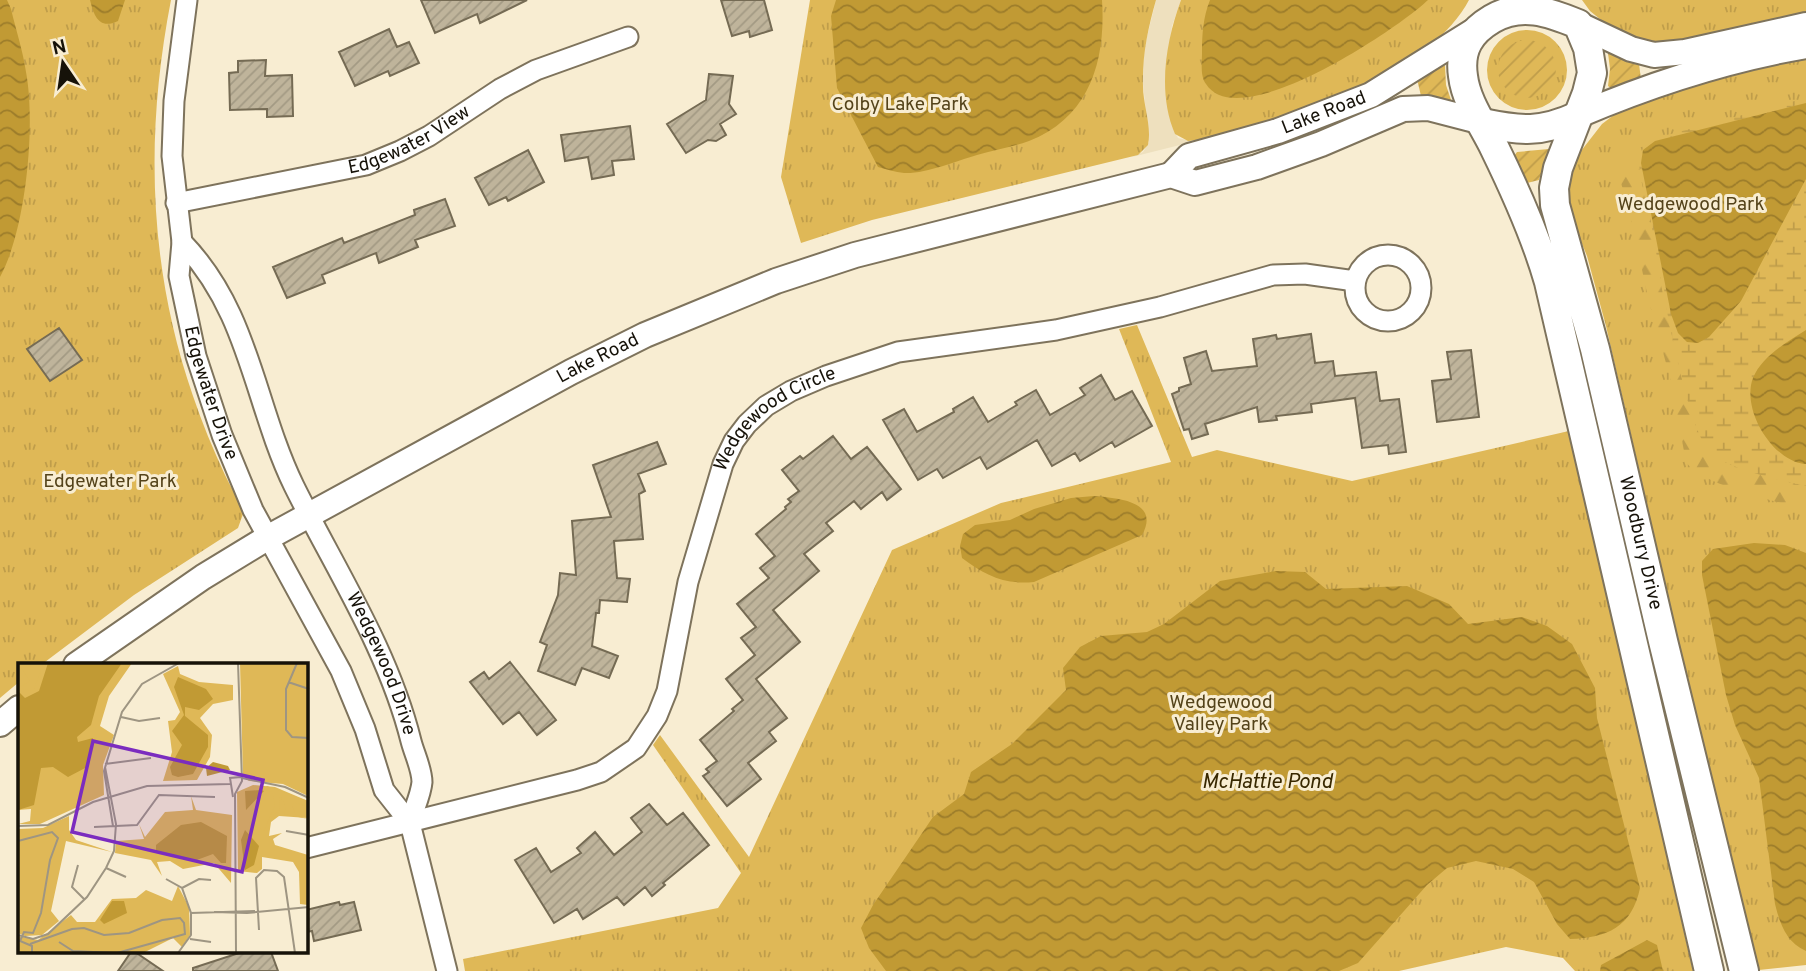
<svg xmlns="http://www.w3.org/2000/svg" width="1806" height="971" font-family="Overpass,sans-serif">
<defs>
<pattern id="grass-tufts" width="24" height="20" patternUnits="userSpaceOnUse" patternTransform="scale(1.75)"><rect width="24" height="20" fill="#dfb857"/><path d="M3 7l-1-3M5 7V3M7 7l1-3M15 17l-1-3M17 17v-4M19 17l1-3" fill="none" stroke="#bf9d4a"/></pattern>
<pattern id="forest-firs" width="22" height="20" patternUnits="userSpaceOnUse" patternTransform="scale(1.75)"><rect width="22" height="20" fill="#dfb857"/><path d="M5 1l3.5 6h-7zM16 11l3.5 6h-7z" fill="#bf9d4a"/></pattern>
<pattern id="wetland-marsh" width="20" height="14" patternUnits="userSpaceOnUse" patternTransform="scale(1.75)"><rect width="20" height="14" fill="#dfb857"/><path d="M1 5h8M5 5V1M11 12h8M15 12V8" fill="none" stroke="#bf9d4a"/></pattern>
<pattern id="garden-furrows" width="10" height="10" patternUnits="userSpaceOnUse" patternTransform="scale(1.75)"><rect width="10" height="10" fill="#dfb857"/><path d="M-1 1l2-2M0 10L10 0M9 11l2-2" fill="none" stroke="#bf9d4a"/></pattern>
<pattern id="water-waves" width="16" height="10" patternUnits="userSpaceOnUse" patternTransform="scale(1.75)"><rect width="16" height="10" fill="#c19a34"/><path d="M0 5q4-4 8 0t8 0" fill="none" stroke="#9c7c2a"/></pattern>
<pattern id="building-hatch" width="6" height="6" patternUnits="userSpaceOnUse" patternTransform="scale(1.75)"><rect width="6" height="6" fill="#bfb49b"/><path d="M-1 1l2-2M0 6l6-6M5 7l2-2" fill="none" stroke="#a39a84"/></pattern>
</defs>
<rect width="100%" height="100%" fill="#f8edd2"/>
<path fill="#eee0be" d="M1156,0h25l-9,26 -6,47 6,54 6,11 13,3 9,-1 -68,17 11,-5 6,-10 -6,-58v-20l3,-23z"/>
<path fill="url(#grass-tufts)" d="M0,0h171c-26,134 -23,266 22,396 9,27 20,53 32,79 6,13 15,25 18,39l-5,14 -104,67 -93,70h-22v17l-19,16z
M810,0h346c-8,28 -14,56 -13,86 0,19 9,40 5,59l-10,10 -266,65 -71,23 -20,-66z
M1181,0h288c-17,33 -63,69 -96,84 -20,8 -42,12 -62,20 -39,15 -81,34 -123,37l-13,-7c-18,-42 -9,-93 6,-134z
M1582,0h224v14l-131,31h-24l-40,-17 -21,-17z
M1487 70a40 40 0 1 1 80 0a40 40 0 1 1-80 0Z
M1806,54v911l-47,5 -60,-238 -93,-406 -19,-70 -18,-44 -2,-16 2,-19 12,-26 21,-27 21,-16 26,-13z
M1137,325l55,132 25,-7 135,31 217,-50 124,540h-118l-12,-13 -57,-11 -107,24h-934l-2,-12 255,-51 23,-35 -88,-128 7,-10 89,122 143,-307 109,-47 170,-41 -52,-133z"/>
<path fill="url(#forest-firs)" d="M1626,153l13,5 1,16c11,50 42,257 75,282 18,14 68,25 91,30v24c-29,-9 -105,-25 -120,-48l-15,-81 -22,-79 -21,-97 -16,-50z"/>
<path fill="url(#wetland-marsh)" d="M1806,98v5l-151,38 -4,2 -10,20 31,151 6,19 15,10c42,-4 94,-127 113,-164v151l-44,34 -8,13 -4,15 4,20 8,17 44,35v22c-26,-6 -75,-16 -95,-33 -26,-23 -53,-190 -60,-231 -4,-19 -9,-38 -12,-57l4,-18 13,-9z"/>
<path fill="url(#garden-furrows)" d="M1498 69a29 29 0 1 1 58 0a29 29 0 1 1-58 0Z
M1610,52l14,8 15,4 2,15 -29,10 -4,-3 2,-17 -2,-16z
M1441,64l4,2 1,19 6,18 -31,-7 -4,-17z
M1549,149l-10,31 -12,3 -13,-27 3,-4z"/>
<path fill="url(#water-waves)" d="M0,0h7l4,9c5,21 12,42 15,63 10,52 0,158 -26,205z
M90,0h35l-7,21c-19,9 -24,-5 -28,-21z
M836,0h266c4,60 -12,117 -73,141 -17,6 -35,9 -52,14 -21,6 -51,19 -73,18 -9,-1 -18,-4 -26,-6l-41,-79 -6,-72z
M1210,0h218c-29,28 -189,136 -222,84 -6,-8 -4,-21 -4,-31 0,-18 1,-36 8,-53z
M1806,103v76l-65,122 -32,36 -11,6 -11,-1 -9,-9 -7,-19 -30,-151 2,-13 12,-9z
M1806,330v134h-2c-32,-4 -63,-55 -51,-86 9,-22 34,-36 53,-48z
M1094,496c23,2 67,5 48,39l-108,47c-30,3 -49,-7 -72,-24l-2,-12 3,-12 12,-9 35,-5 24,-11 37,-11z
M1754,543l31,2 21,8v398c-20,-9 -26,-27 -31,-47l-16,-126 -24,-53 -9,-30 -24,-120v-14l11,-12z
M1276,571l29,1 21,17 81,-3 42,18 19,20 54,-7 25,9 25,18 23,44 2,30 43,170c-8,39 -33,50 -70,51l-13,-15 -23,-42 -21,-13 -37,-8 -29,7 -20,17 -69,78 -19,8h-453l-17,-23 -8,-20 12,-23 60,-88 31,-23 7,-22 41,-28 54,-54 -3,-22 17,-21 21,-11 46,-4 17,-8 56,-43z
M1647,940l10,5 6,26h-63l1,-6z"/>
<path fill="url(#building-hatch)" stroke="#756b54" stroke-width="2" d="M421,0h106l-47,23 -3,-9 -42,19z
M721,0h43l8,30 -22,7 -1,-6 -17,5z
M389,29l8,18 12,-5 10,21 -29,13 -2,-5 -33,15 -16,-34z
M266,60l-1,16 27,-1 1,41 -26,1v-8l-37,1 -1,-37 9,-1v-11z
M709,74l24,2 -4,28 7,10 -16,10 6,11 -10,6 -8,-1 -22,13 -19,-29 39,-24z
M630,126l4,33 -22,2 2,14 -22,4 -4,-22 -23,4 -4,-26z
M528,150l16,32 -36,19 -2,-4 -17,8 -14,-27z
M445,199l10,27 -40,14 3,7 -39,16 -3,-10 -54,22 3,8 -38,15 -14,-31 69,-29 2,5 71,-28 -1,-5z
M59,328l23,32 -32,21 -23,-32z
M1311,334l4,29 18,-2 2,15 41,-4 4,29 19,-2 7,53 -17,2 -1,-9 -26,3 -7,-50 -44,6 1,8 -36,4 1,4 -18,2 -2,-15 -52,17 3,10 -16,5 -3,-10 -5,1 -12,-36 7,-3v-3l12,-4 -7,-26 22,-7 6,20 45,-5 -4,-27 23,-4 1,4z
M1471,350l8,67 -42,5 -5,-41 19,-2 -4,-27z
M1101,375l14,25 17,-9 20,35 -37,21 -3,-5 -32,19 -5,-8 -23,13 -15,-26 -50,29 -7,-12 -37,21 -6,-9 -19,11 -35,-60 21,-11 13,23 37,-20 -1,-3 20,-12 15,25 29,-17 -2,-3 21,-12 14,25 35,-20 -5,-7z
M833,436l18,23 16,-12 34,42 -14,11 -5,-8 -21,17 -7,-8 -28,22 7,8 -29,23 15,17 -46,39 27,32 -44,37 31,39 -18,14 7,9 -28,22 13,16 -34,27 -24,-30 6,-4 -3,-3 11,-8 -17,-21 34,-29 -2,-2 11,-9 -17,-21 29,-24 -14,-17 15,-11 -19,-23 32,-26 -9,-10 15,-12 -19,-22 30,-25 -1,-2 6,-5 -3,-3 11,-8 -17,-21 18,-14 3,3z
M657,442l9,22 -28,10 7,17 -6,3 4,45 -29,2 3,37 13,1 -3,23 -27,-2 -1,13h-3l-4,33 26,10 -9,22 -27,-10 -7,17 -37,-14 9,-26 -7,-3 18,-47 2,-22 16,2 -4,-54 39,-4 -18,-52z
M510,662l46,58 -19,15 -18,-23 -16,12 -33,-42 14,-10 5,7z
M649,804l18,21 16,-12 26,32 -46,38 2,2 -13,11 -7,-9 -21,18 -7,-8 -34,22 -6,-10 -23,14 -39,-63 21,-12 15,24 30,-19 -4,-5 18,-16 19,23 28,-23 -11,-14z
M339,902l1,3 14,-3 7,28 -47,11 -2,-10 -6,1v-22z
M131,952h4l28,19h-45z
M242,952h29l7,19h-85v-3z"/>
<g fill="none" stroke-linecap="round" stroke-linejoin="round">
<g stroke="#7e735c" stroke-width="23">
<g id="minor">
<path id="s1" d="M187,0l-13,101 -2,55 10,86 -3,34 17,80 26,79 31,75 88,161 24,58 19,61 26,33 37,148"/>
<path id="s2" d="M176,203l190,-38 34,-14 29,-15 71,-47 36,-19 92,-33"/>
<path id="s3" d="M182,242c68,70 72,162 112,244 41,83 94,163 117,255 3,12 11,28 11,41 -1,13 -9,29 -12,41"/>
<circle cx="1388" cy="288" r="33"/>
<path id="s4" d="M306,848l271,-68 24,-8 35,-24 21,-32 10,-25 21,-109 35,-118 11,-23 13,-17 19,-18 25,-15 35,-15 72,-24 158,-22 104,-23 113,-32 32,-1 50,7"/>
</g>
</g>
<g stroke="#7e735c" stroke-width="28">
<g id="tertiary">
<path d="M1578,24l53,25 23,6 31,-3 121,-27"/>
<path d="M1579,115c75,-32 146,-55 227,-69"/>
<path id="s5" d="M1171,175l18,-19 89,-25 93,-36 101,-63"/>
<path id="s6" d="M76,665l127,-88 64,-39 304,-166 74,-37 131,-54 79,-26 316,-80 24,8 62,-16 64,-23 82,-35 25,-1 54,14"/>
<path d="M0,724l19,-16"/>
</g>
</g>
<g stroke="#7e735c" stroke-width="32">
<g id="secondary">
<path d="M1482,123c39,8 59,10 96,-7"/>
<path id="s7" d="M1709,971l-160,-689c-13,-46 -33,-90 -54,-133 -11,-23 -29,-47 -32,-73 -4,-27 7,-44 29,-57 29,-17 57,-7 86,5l10,24 4,25 -5,20 -29,75 -4,20 1,17 40,144 68,292 81,330"/>
</g>
</g>
<use href="#minor" stroke="#fff" stroke-width="19"/>
<use href="#tertiary" stroke="#fff" stroke-width="24"/>
<use href="#secondary" stroke="#fff" stroke-width="28"/>
</g>
<g text-anchor="middle" dominant-baseline="central" stroke-width="6" stroke-linejoin="round" paint-order="stroke">
<g font-size="19" fill="#54431a" stroke="#f8edd2">
<text x="900" y="105">Colby Lake Park</text>
<text x="1691" y="205">Wedgewood Park</text>
<text x="110" y="482">Edgewater Park</text>
<text x="1221" y="703">Wedgewood<tspan x="1221" dy="22">Valley Park</tspan></text>
</g>
<g font-size="19" fill="#161209" stroke="#f8edd2">
<text stroke="none"><textPath href="#s5" startOffset="168">Lake Road</textPath></text>
<text stroke="none"><textPath href="#s2" startOffset="243">Edgewater View</textPath></text>
<text stroke="none"><textPath href="#s6" startOffset="606">Lake Road</textPath></text>
<text stroke="none"><textPath href="#s1" startOffset="399">Edgewater Drive</textPath></text>
<text stroke="none"><textPath href="#s4" startOffset="718">Wedgewood Circle</textPath></text>
<text stroke="none"><textPath href="#s7" startOffset="1628">Woodbury Drive</textPath></text>
<text stroke="none"><textPath href="#s3" startOffset="469">Wedgewood Drive</textPath></text>
</g>
<g font-size="21" font-style="italic" fill="#382800" stroke="#f8edd2">
<text x="1267" y="782">McHattie Pond</text>
</g>
</g>
<g transform="translate(18 663)">
<rect width="290" height="290" fill="#f8edd2"/>
<path d="M0,0h114l-23,33 -9,30 14,9 -11,30 1,30 -64,29h-22l12,-3 1,-12 -13,1zM222,0h68v133l-25,-12 -34,-3 -6,-5zM160,3l2,8 19,8 34,3v15l-20,4 -13,14 12,17 -2,22 -13,23 -34,1 9,-29 -4,-31 7,-1 5,-8 -17,-38zM235,122l22,2 33,14v17l-29,-2 -8,6 -2,14 13,-3 -9,6 2,6 33,10v50l-8,-1 -1,-32 -6,-10 -31,-5v12l-5,4 -19,-2 -1,-79zM173,133l5,14 36,5 -1,68 -17,-20 -31,6 -13,-8 -13,1 5,14 -11,-16 -36,-7 1,-12 28,-2 -5,-15 6,13 20,-25 28,-2zM51,153v14l7,10 36,12 -46,-11 -15,70 8,10 -17,14 -17,1 -7,-3v-104l25,-1zM160,223l11,21 1,28 -8,12 -9,-9 -30,15h-125v-17l20,4 33,-25 6,7h18l17,-23 24,-1 10,-8 26,11z" fill="#dfb857"/>
<path d="M0,0l11,5 3,-5h12l-11,28 -15,-3 12,-7zM249,123l41,15v6l-14,-5 -2,4 4,9 12,4 -24,-5 2,-8 -6,-10 -1,16 -6,2 1,-17 -11,-8z" fill="#dfb857"/>
<path d="M245,126l9,3 3,13 -11,26 -20,-11v-13l1,-17z" fill="#dfb857"/>
<path d="M30,0h74l-23,33 -8,29 -14,12 1,5 15,-4 -6,29 -19,10 -15,-10 -12,1 -7,37 -16,5v-119l7,7 14,-7zM160,14l28,12 7,10 -14,11 -14,-3v9l23,19v12l-15,27 -15,3 -6,-2 -2,-8 12,-22 -10,-14 12,-16 -10,-28zM195,99l15,4 2,4 -23,6 -1,-8zM227,128l16,-1 3,1 -18,19zM183,159l26,14 -1,27h-5l-8,-9 -19,7 -38,-9v-7l25,-20zM227,167l14,16 -5,19 -9,5 -4,-30zM94,238h12l3,12 -23,11 -4,-4z" fill="#c19a34"/>
<path fill="none" stroke="#9e9582" stroke-width="2" d="M279,0l-11,26v41l6,7 17,1M270,19l21,7M103,54l18,4 21,-3M87,101l46,-6M224,115l43,9 24,11M215,134l-3,-19 11,-1M0,163l30,-1 45,-23 54,-16 83,-2M95,163l-9,-55 18,-59 20,-28 37,-21M76,164l43,-2 22,-30 56,2M268,168l23,4M0,178l34,-9 6,6 -8,22 -9,53 -8,20 -9,-1 -4,9 12,5v7M60,202l-6,22 13,13M88,205l20,9M148,216l16,9 9,25v22l-13,18M164,225l17,-9 12,1M196,249l33,1 62,-6M173,250l64,-2M241,267l-3,-52 8,-8 13,1 7,6 11,76M0,272l15,4 15,-5 39,-37 19,-29 8,-17 2,-27 -11,-57M172,276l21,3M41,279l14,9 40,2M12,281l42,-15 12,-1 20,7 25,-2 33,-13 18,-2 4,5 1,11 -68,19M218,290l-1,-159 7,-13 -4,-118"/>
<path fill="#7b2cbf" fill-opacity="0.15" stroke="#7b2cbf" stroke-width="3.5" d="M75,78l170,39 -21,92 -170,-40z"/>
<rect width="290" height="290" fill="none" stroke="#161209" stroke-width="3.5"/>
</g>
<g transform="translate(63 63) rotate(347)" stroke="#f8edd2" stroke-width="5" paint-order="stroke">
<path d="M0-5L12 26L0 18L-12 26Z" fill="#161209"/>
<text y="-10" font-size="19" font-weight="bold" text-anchor="middle" fill="#161209">N</text>
</g>
</svg>
